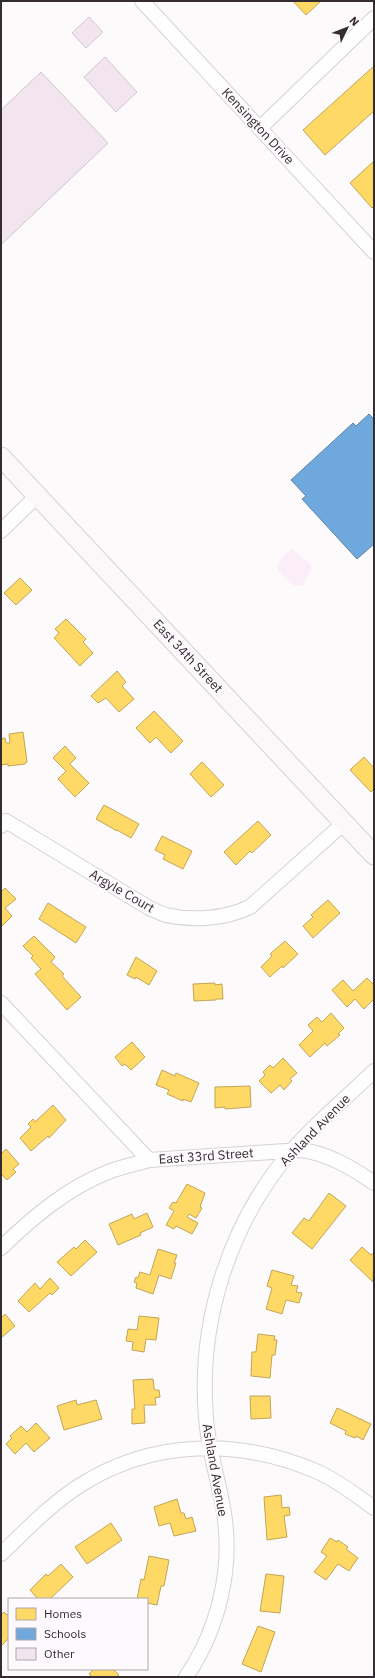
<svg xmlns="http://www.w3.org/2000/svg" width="375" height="1678" font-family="'IBM Plex Sans',sans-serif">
<rect width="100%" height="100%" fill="#fdfafc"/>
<path fill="#fceef8" d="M292,549l19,16v5l-9,16h-7l-14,-12 -4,-6c2,-8 8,-16 15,-19z"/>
<path fill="#ffd966" stroke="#c2a556" d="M293,1h28l-15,14z
M374,66v45l-49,44 -22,-25z
M374,161v45l-2,2 -22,-25z
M20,578l12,12 -16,15 -12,-12z
M66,619l20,20 -3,3 10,11 -13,13 -26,-28 5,-5 -4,-4z
M117,671l9,11 -4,4 12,13 -15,13 -13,-14 -8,5 -7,-7z
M154,711l29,30 -12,12 -15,-16 -6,6 -14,-15z
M23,732l4,30 -2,1v1l-17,2v-2l-7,1v-26l4,-1 1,5h4l-1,-9z
M65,746l11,12 -6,6 19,19 -14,14 -17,-18 8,-8 -13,-13z
M364,757l10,11v21l-3,3 -21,-22z
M202,762l22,23 -13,12 -21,-23z
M104,805l35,19 -8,14 -14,-8v1l-21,-12z
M258,821l13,14 -19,18 -2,-2 -14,14 -12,-13z
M162,836l30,15 -9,18 -20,-10 2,-4 -10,-5z
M5,888l11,11 -11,9 7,8 -11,11v-35z
M328,900l12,13 -27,25 -10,-12 10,-9 -2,-2z
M48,903l38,24 -10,16 -37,-24z
M34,936l21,21 -4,5 13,12 -2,2 19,21 -14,13 -32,-36 6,-5 -10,-11 2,-2 -10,-10z
M285,941l13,13 -15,14 -1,-2 -12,11 -9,-10 11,-11 -2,-2z
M136,957l21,14 -8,14 -13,-8 -1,2 -8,-4z
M367,978l7,7v14l-10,10 -9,-10 -8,8 -15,-17 11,-10 10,11z
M215,983v2l7,-1 1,15h-7v1l-22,1 -1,-17z
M331,1013l13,15 -6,6 2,1 -13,11 -2,-3 -15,14 -11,-12 14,-14 -5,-6 9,-8 5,5z
M132,1042l13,15 -14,13 -6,-6 -3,2 -7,-9z
M283,1058l14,15 -7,6 2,2 -8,9 -4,-5 -9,8 -12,-12 6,-6 -2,-3 7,-7 3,3z
M162,1070l13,6 1,-3 23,10 -8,19 -8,-3v2l-16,-7 2,-4 -13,-5z
M250,1086l1,21 -26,2v-2l-10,1v-21z
M53,1105l13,15 -17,18 -1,-2 -17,15 -11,-13 11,-11 -3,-3 5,-5 2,3z
M6,1149l13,15 -6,5 3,3 -9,8 -6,-6v-20z
M187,1184l18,9 -5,14 2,1 -6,10 -7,-4 -2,3 11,6 -6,11 -16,-8 -2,3 -8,-4 8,-14 -5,-3 4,-6 3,1z
M329,1193l17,13 -34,43 -20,-16 12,-15 5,3z
M147,1213l6,14 -13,6 1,2 -23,10 -9,-21 23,-10 2,5z
M85,1240l12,12 -26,24 -14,-14 17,-15 2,2z
M362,1247l9,8 3,-2 -1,29 -23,-22z
M158,1249l19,6 -3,8h2l-5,16 -12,-4 -6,19 -17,-6 1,-5 -3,-1 2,-5 2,1 2,-6 10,3z
M272,1270l22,6 -3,9 7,1 -2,6 6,1 -3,10 -13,-3 -4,14 -16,-5 6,-21 -5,-2z
M50,1278l9,10 -7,7 -2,-2 -21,19 -11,-11 17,-18 5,6z
M5,1314l10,12 -14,12v-20z
M139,1316l20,2 -3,22 -10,-1 -2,13 -12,-2 1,-8 -7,-1 2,-12 9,1z
M258,1334l17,2 -1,4h3l-2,15h-3l-2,23 -19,-2 1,-24h4z
M153,1379l1,9 1,2h4l1,7 -5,1 1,7h-12l1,18 -13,1v-15h3l-2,-29z
M250,1396h20l1,22 -20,1z
M76,1400l1,5 19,-5 6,19 -38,11 -7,-24z
M337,1408l34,16 -8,16 -7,-4 -1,2 -10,-4 1,-3 -16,-8z
M36,1423l14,15 -16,14 -8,-9 -11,11 -9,-10 6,-6 -2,-2 11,-10 6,6z
M281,1495l1,13 7,-1 1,8 -6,1 3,21 -20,3 -3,-43z
M177,1499l4,14h3l2,6 6,-2 4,14 -22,5 -4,-13 -11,3 -5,-19z
M111,1523l11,17 -35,24 -12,-17z
M330,1538l7,4 1,-2 10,7 -2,2 12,9 -9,13 -11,-7 -12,16 -12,-8 13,-16 -6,-4z
M149,1556l20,4 -5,26h-3l-4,19 -10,-2v-4h-10l4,-20 3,1z
M61,1564l12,13 -23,22h-12l-8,-9 16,-16 2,2z
M266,1574l18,2 -4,37 -20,-2z
M4,1612l3,3 2,-2v25l-8,8v-31z
M258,1626l17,6 -14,40 -19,-8z
M94,1669h19l6,6 -3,2h-27l2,-2 -2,-1z"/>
<path fill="#6fa8dc" stroke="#5e83a9" d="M369,414l5,5v125l-17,15 -55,-60 4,-3 -15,-16 62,-57 3,3z"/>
<path fill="#f3e5ef" stroke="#cec8cc" d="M89,17l14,15 -17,16 -14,-15z
M105,57l32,35 -21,20 -32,-35z
M41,72l67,71 -107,102v-135z"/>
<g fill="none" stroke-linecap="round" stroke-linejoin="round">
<g stroke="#d6d1d5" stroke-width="16">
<path id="street" d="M142,1l232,251
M260,128l114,-110
M1,531l36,-35
M1,826l5,-5 143,87c5,2 11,5 17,7 27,6 59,4 84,-8l94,-84
M1,1003l148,157 153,-10c27,4 50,18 72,33
M1,1248c31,-30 66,-60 107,-76 13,-5 27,-8 41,-12
M1,1554c25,-24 49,-49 78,-68 73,-47 160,-48 239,-14 20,9 38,23 56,36
M186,1677c32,-47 47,-107 38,-164 -5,-32 -16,-63 -18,-96 -8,-93 22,-189 81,-261 26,-31 58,-57 87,-85"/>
</g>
<g stroke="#d6d1d5" stroke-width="21">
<path id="secondary" d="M1,457l373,398"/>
</g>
<use href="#street" stroke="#fffeff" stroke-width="14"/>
<use href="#secondary" stroke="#fbf8fa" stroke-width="19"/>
</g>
<g text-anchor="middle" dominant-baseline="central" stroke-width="4" stroke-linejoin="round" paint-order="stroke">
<g font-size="13" fill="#352c32" stroke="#fef9fc">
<text transform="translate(258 126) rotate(47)">Kensington Drive</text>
<text transform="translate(188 656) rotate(47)">East 34th Street</text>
<text transform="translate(122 891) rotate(30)">Argyle Court</text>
<text transform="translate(315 1130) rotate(-46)">Ashland Avenue</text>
<text transform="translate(206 1156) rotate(-4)">East 33rd Street</text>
<text transform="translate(215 1470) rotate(80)">Ashland Avenue</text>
</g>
</g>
<rect width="375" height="1678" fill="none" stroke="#352c32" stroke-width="4"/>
<rect x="8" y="1598" width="140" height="72" fill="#fef9fc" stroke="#aea7ab"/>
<rect x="16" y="1608" width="20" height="12" fill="#ffd966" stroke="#aea7ab"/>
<text x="44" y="1618" font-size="12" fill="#352c32">Homes</text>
<rect x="16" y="1628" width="20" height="12" fill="#6fa8dc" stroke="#aea7ab"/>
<text x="44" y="1638" font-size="12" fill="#352c32">Schools</text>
<rect x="16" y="1648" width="20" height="12" fill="#f3e5ef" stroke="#aea7ab"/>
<text x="44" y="1658" font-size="12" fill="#352c32">Other</text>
<g transform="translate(347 28) rotate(47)" stroke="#fef9fc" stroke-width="3" paint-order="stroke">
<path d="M0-3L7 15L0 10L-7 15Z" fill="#352c32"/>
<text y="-6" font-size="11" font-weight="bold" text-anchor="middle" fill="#352c32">N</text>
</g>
</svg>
